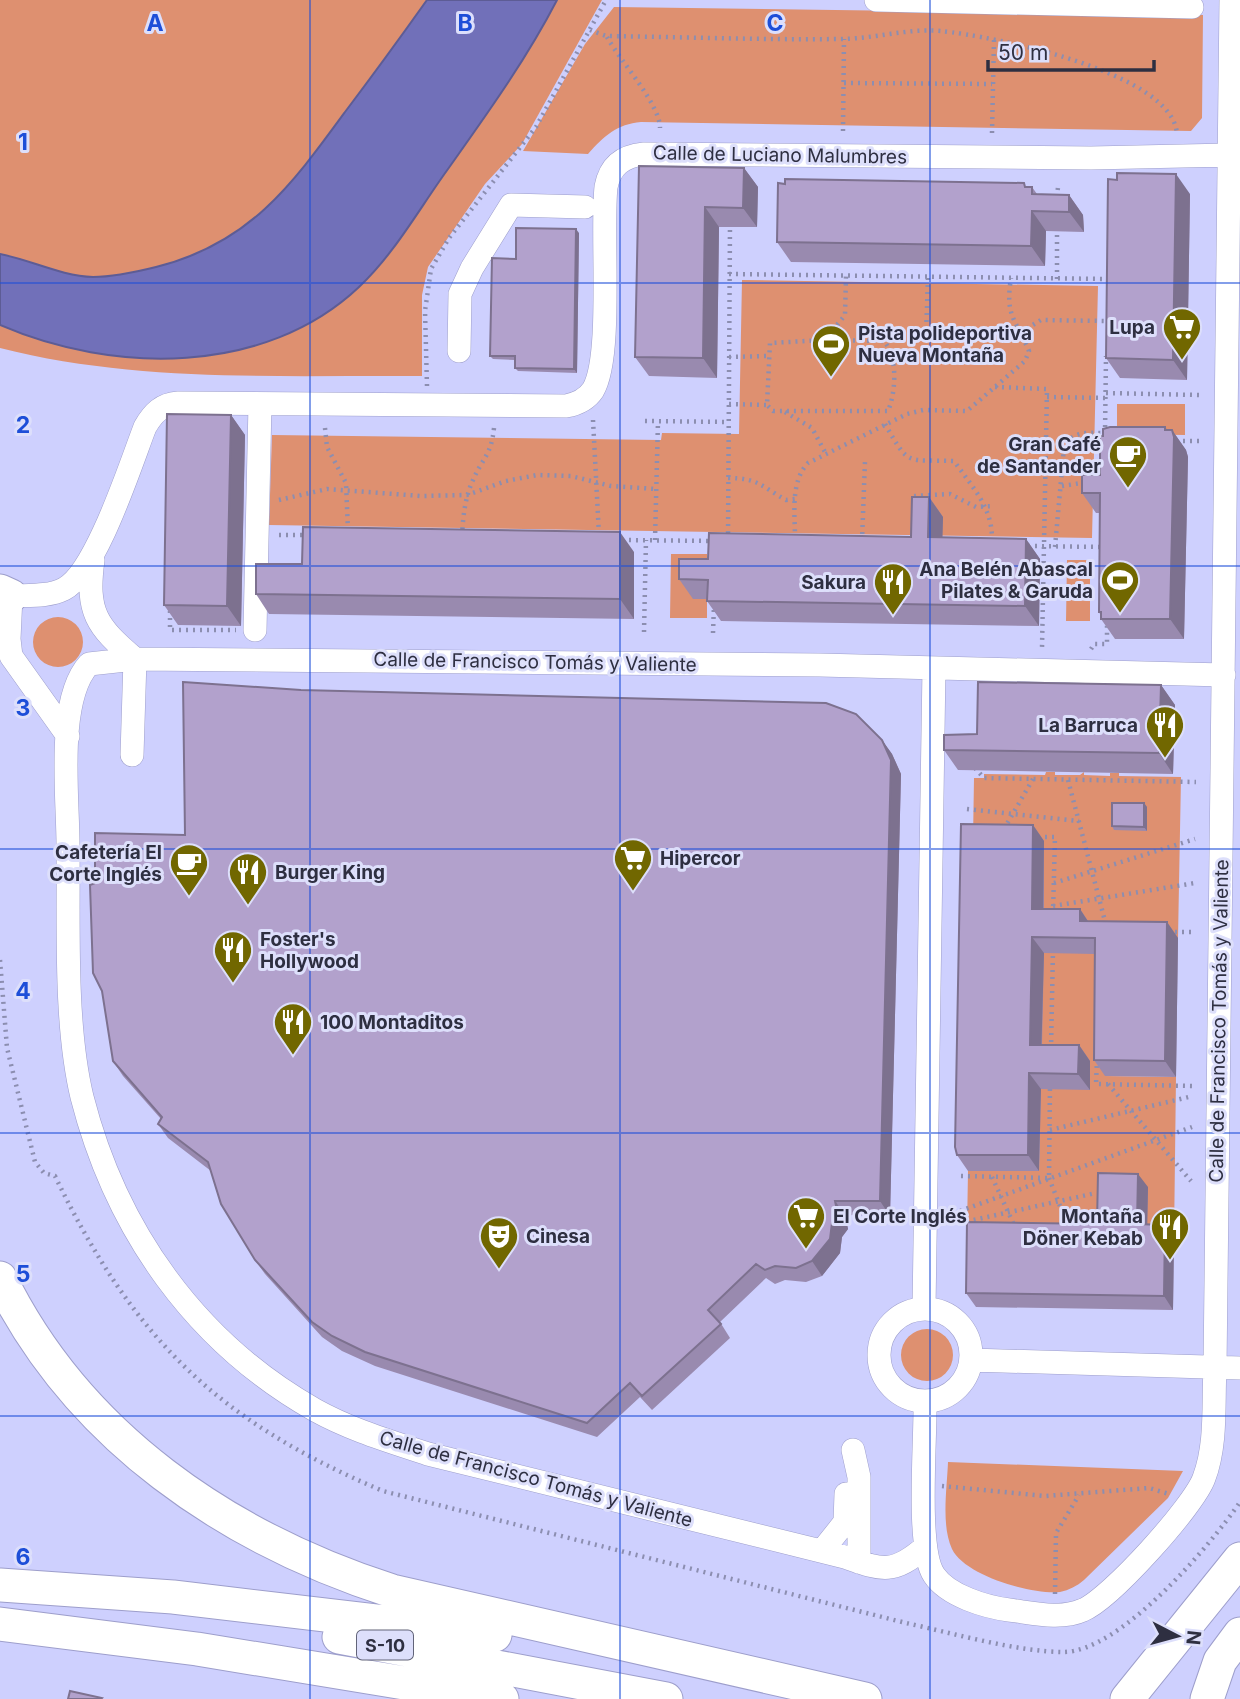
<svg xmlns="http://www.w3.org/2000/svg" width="1240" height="1699" font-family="Inter,sans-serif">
<rect width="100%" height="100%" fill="#ced0fe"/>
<path fill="#de9070" d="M0,0h602l-80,144 -37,40 -57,83 -6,28v81c-140,-1 -285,7 -422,-28z
M614,7l589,8 -1,103 -11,13 -550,-9c-24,2 -37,14 -53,32l-65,-3 62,-107z
M742,280l356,6 -6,252 -823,-13 3,-90 389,5 1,-7 77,1z
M1117,404h68v31l-68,-1z
M671,554h36v64h-37z
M1067,560h23v61h-24z
M33 642a25 25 0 1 1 50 0a25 25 0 1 1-50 0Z
M1046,772h9v3h25l4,-3v3l26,1v-3h9v3l62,1 -3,161h-22l-50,74 -1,64 71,1 -2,161 -207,-8 1,-59h71l2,-99 -68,-232 1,-62h10v-4l61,1z
M901 1355a26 26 0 1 1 52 0a26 26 0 1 1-52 0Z
M948,1462l235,9 -15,27 -84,82c-7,6 -15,10 -24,12 -27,3 -95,-16 -108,-43 -11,-24 -5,-60 -4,-87z"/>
<path fill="#7170b9" stroke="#5d5c95" stroke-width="2" d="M427,0h130c-31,60 -70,114 -109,169 -29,40 -53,84 -89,118 -94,89 -246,87 -359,38v-71c31,6 61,22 93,23 21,0 43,-5 63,-10 93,-23 135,-81 189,-155 28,-37 55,-74 82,-112z"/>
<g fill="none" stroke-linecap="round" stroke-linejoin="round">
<g stroke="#9d9ecb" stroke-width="24">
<path id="minor" d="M876,0l316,7
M459,351l1,-57 12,-26 39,-63 74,2
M93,560c-7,52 3,66 42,99
M255,630l5,-226
M68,736l-57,-80 -2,-17 2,-43c17,-1 37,1 53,-7 32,-16 67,-126 81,-162 8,-14 17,-23 33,-24l388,3c11,-2 21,-7 27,-16 20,-33 8,-157 13,-203 4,-21 17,-31 38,-33l447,4 138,-3
M132,755l3,-96
M924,1308l10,-640
M879 1355a46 46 0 1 1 92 0a46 46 0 1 1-92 0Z
M971,1360l269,8
M925,1401c1,37 -9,148 9,174 14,21 52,32 75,35 24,3 52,10 74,0 27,-11 111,-104 121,-132 13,-34 9,-75 11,-110l16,-1368
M853,1450l6,27v85
M925,1547c-32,28 -43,23 -80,10l-417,-103c-39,-13 -77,-24 -113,-44 -120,-68 -199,-180 -233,-313 -18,-75 -13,-175 -14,-253 0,-48 -12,-144 21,-180l46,-5 685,6 404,10
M822,1551l23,-29 1,-28"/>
</g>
<g stroke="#9d9ecb" stroke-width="35">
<path id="highway" d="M0,591l11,5
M0,1278c78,159 227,260 392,313l473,108
M0,1585l173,12 322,38
M0,1624l197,25 305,50
M339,1637l327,62
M1127,1699l113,-140
M1207,1699l13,-38 20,-27"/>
</g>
<path stroke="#8c8eb0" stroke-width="4.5" stroke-dasharray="2 5" stroke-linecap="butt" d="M590,30l16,6c78,1 156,4 234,3 34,0 66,-11 101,-8 50,5 234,41 236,104
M607,37c13,24 53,67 53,91
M844,83l148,1
M843,131l1,-92
M992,133l2,-93
M1057,197l1,-10
M729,274l379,5
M1057,279v-52
M1021,332l20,-12 66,1
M926,336l2,-59
M825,340l59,1c14,16 12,51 4,70h-115l-6,-6 3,-62 55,-3 20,-25 1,-39
M729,357l39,-1
M427,386l-2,-75 6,-42 18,-31 87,-111 70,-127
M995,387l52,2 -5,259
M1106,393l94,2
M1047,397l59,1
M729,404l38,1
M785,412l27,16 14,26
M593,420l6,115
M645,421l84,1
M885,424c25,44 21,35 69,37 19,27 39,47 38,80
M325,428l2,19 19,36 2,48
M1105,434l1,-78
M1176,441h23
M1014,461h32
M728,478c31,0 34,9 58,22l9,-1
M1062,486l26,-4
M914,496l36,-2 26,13 17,-1
M279,500l48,-11 94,7 46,-1 39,-14 31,-6 34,1 40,10 45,3
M279,535h30
M462,536c1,-19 3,-39 11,-56 10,-23 18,-24 21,-52
M795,538c0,-24 -5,-56 13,-75l99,-49 16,-4 44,1 58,-50 4,-10c-14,-33 -24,-35 -18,-73
M622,540l92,1
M655,540l3,-119
M728,540l2,-317
M862,541l3,-80
M1028,546l75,1
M1055,547l9,-100c9,-17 25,-14 41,-14
M170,611v19h66
M644,632l2,-92
M713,633l1,-28
M1091,649l3,-5h13v-20
M975,768l9,10 212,4
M1068,780l38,145
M967,809l112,12
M1004,829l29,-50
M1038,837h17l-2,76
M1054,883l141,-44
M1053,906l142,-23
M1168,932h26
M0,960l7,88 28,114 9,11 11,3c78,162 162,245 328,315l523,132c46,10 112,29 158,29 57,-1 146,-106 176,-150
M1051,1049l2,-99
M1097,1059l-1,25 96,2
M1108,1084l83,97
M1050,1130l143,-34
M961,1176l88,2 1,-92
M992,1177l23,50
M1049,1178l20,51
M960,1211l232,-84
M960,1223l136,-30
M942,1486l103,10 104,-8 20,6
M1055,1594l1,-61 23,-38"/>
<use href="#minor" stroke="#fff" stroke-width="23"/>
<use href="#highway" stroke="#fff" stroke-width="33"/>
</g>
<path fill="#998aaf" d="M639,166l105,2 14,19 -1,40h-38l-2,151 -68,-2 -14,-19z
M1027,187h5l5,7 32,1 14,20 1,17 -38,-1 -1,35 -254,-4 -14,-20z
M1190,194l-3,186 -67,-2 -14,-20z
M579,233l-2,140 -59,-2 -3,-3v-8l-22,-1 -3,-3 26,-97z
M231,415l14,20 -4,191 -63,-1 -14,-20z
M1167,430h5l14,20 2,7 -4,182h-69l-14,-20v-3l-2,-4v-99h-3l-14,-20 18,-18z
M929,497l14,20 -1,20 84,2 14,20 -1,67 -318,-5 -14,-20v-2h-14l-14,-20 29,-20 203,-22z
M634,552v67l-365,-5 -13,-20 46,-30z
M1161,685l14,20 -2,69 -215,-4 -14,-20z
M882,740l10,14 9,20 -11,442 -45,-1 3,14 -6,8 -2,16 -18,23 -16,6 -21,-2 -10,4 -9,-6 -46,44 10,16 -78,72 -12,-13 -43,40 -222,-71 -33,-15 -20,-14 -57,-63 -10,-14 -44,-89 -43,-33 -10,-14 3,-5 -38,-43 -10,-15 -18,-178 90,-48z
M1144,803l3,4v24l-33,-1 -2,-4z
M1033,825l11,16v68h36l8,12 79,1 11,16 -2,139 -71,-1 -11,-16 1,-106 -51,-1 -2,92h37l11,16v29l-49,-1 -2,82h-71l-11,-16z
M1148,1187l-1,37 18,1 9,13 -1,72 -197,-3 -10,-14 131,-69z"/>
<path fill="#7d718f" d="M744,168l14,19 -1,40 -14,-19z
M1176,174l14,20 -3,186 -14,-20z
M1069,195l14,20 1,17 -15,-20z
M705,207l14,20 -2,151 -14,-20z
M1032,211l14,20 -1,35 -14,-20z
M576,229l3,4 -2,140 -3,-4z
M231,415l14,20 -4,191 -14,-20z
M1165,427l9,12 -2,-9 14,20 2,7 -4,182 -14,-20z
M929,497l14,20 -1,40 -14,-20z
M620,532l14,20v67l-14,-20z
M1026,539l14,20 -1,67 -14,-20z
M1161,685l14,20 -2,69 -14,-21z
M882,740l10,14 9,20 -11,442 -10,-15z
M1144,803l3,4v24l-3,-4z
M1033,825l11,16 -1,84 -11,-16z
M1080,909l11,17 -11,-5z
M1167,922l11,16 -2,139 -11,-16z
M1032,937l12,16 -3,108 -11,-16z
M1079,1045l11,16v29l-12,-16z
M1029,1073l12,16 -2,82 -11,-16z
M1138,1174l10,13 -1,51 -10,-14z
M835,1201l10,14 3,14 -6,8 -2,16 -18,23 -10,-15z
M1165,1225l9,13 -1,72 -9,-14z"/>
<path fill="#b2a1cc" stroke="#7d718f" stroke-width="2" d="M639,166l105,2 -1,40 -38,-1 -2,151 -68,-1z
M1117,173l59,1 -3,186 -67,-2 2,-179 9,1z
M785,179l239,4 1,4h7v7l37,1v17l-37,-1 -1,35 -254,-4 1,-59 7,1z
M516,228l60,1 -2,140 -59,-1v-12h-25l2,-98 24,1z
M167,414l64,1 -4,191 -63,-1z
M1110,427h55v3h7l2,7 -4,182h-69v-7h-2l1,-119h-18v-18h18v-39h3v-7z
M912,497h17l-1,40 98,2 -1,67 -318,-5 1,-21 -29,-1v-20h29l1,-26 202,4z
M303,527l317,5v67l-364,-5v-30h46z
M183,682l118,8 525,13 30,11 26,26 9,20 -11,441h-45l3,14 -6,8 -2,16 -18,22 -16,7 -21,-2 -10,4 -9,-6 -48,46 13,14 -79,72 -12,-13 -43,40 -222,-71 -33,-16 -20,-14 -57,-62 -34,-56 -13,-42 -50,-38 4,-7 -49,-56 -11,-70 -9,-18 -3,-88 5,-2v-50l90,2z
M978,682l183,3 -2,68 -215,-3v-15l33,-1z
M1112,803h32v24l-32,-1z
M961,824l72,1 -1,84h48v12l87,1 -2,139 -71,-1 1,-122 -63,-1 -2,108h49l-1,29 -49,-1 -1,82h-71l-2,-8z
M1098,1173l40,1 -1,50 28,1 -1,71 -198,-3 1,-71 130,2z
M70,1691l32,7 -1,1h-33z"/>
<path fill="none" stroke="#1d4ed8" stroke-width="2" stroke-opacity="0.55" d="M310,0v1699M620,0v1699M930,0v1699M0,283h1240M0,566h1240M0,849h1240M0,1133h1240M0,1416h1240"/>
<defs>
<g id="supermarket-pin" transform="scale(2.0125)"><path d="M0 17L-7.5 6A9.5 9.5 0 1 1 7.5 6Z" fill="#716700" stroke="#dddffb"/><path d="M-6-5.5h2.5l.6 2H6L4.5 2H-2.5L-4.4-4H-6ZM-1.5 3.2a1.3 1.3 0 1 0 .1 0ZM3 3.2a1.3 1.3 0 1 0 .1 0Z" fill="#fff"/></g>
<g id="stadium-pin" transform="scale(2.0125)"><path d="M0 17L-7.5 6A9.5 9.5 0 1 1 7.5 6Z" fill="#716700" stroke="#dddffb"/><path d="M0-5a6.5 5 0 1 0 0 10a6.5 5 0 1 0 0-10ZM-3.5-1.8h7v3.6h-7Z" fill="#fff"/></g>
<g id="cafe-pin" transform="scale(2.0125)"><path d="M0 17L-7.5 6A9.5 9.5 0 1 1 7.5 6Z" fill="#716700" stroke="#dddffb"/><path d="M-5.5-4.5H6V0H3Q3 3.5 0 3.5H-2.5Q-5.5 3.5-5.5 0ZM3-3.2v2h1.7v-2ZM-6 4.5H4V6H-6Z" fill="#fff"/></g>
<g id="restaurant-pin" transform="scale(2.0125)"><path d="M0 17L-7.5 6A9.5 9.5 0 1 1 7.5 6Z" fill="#716700" stroke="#dddffb"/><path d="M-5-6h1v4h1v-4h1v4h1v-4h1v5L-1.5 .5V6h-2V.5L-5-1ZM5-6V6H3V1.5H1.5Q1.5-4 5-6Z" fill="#fff"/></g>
<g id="theatre-pin" transform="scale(2.0125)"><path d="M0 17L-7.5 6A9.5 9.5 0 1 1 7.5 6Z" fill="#716700" stroke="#dddffb"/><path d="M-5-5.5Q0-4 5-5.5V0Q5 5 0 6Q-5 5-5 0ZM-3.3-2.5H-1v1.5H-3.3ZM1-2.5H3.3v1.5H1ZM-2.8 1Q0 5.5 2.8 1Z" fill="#fff"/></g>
</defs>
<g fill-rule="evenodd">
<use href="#supermarket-pin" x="1182" y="327"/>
<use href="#stadium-pin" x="831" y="344"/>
<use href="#cafe-pin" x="1128" y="455"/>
<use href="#stadium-pin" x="1120" y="580"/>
<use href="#restaurant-pin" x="893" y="582"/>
<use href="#restaurant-pin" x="1165" y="725"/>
<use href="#supermarket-pin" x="633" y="858"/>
<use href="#cafe-pin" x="189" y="863"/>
<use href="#restaurant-pin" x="248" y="872"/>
<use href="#restaurant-pin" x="233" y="950"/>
<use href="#restaurant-pin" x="293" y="1022"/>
<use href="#supermarket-pin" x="806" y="1216"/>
<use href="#restaurant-pin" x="1170" y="1227"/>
<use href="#theatre-pin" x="499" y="1236"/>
</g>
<g text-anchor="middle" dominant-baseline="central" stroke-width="6" stroke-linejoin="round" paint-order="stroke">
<rect fill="#dddffb" stroke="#626479" stroke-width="2" x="357" y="1630.5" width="56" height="29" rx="5"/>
<g font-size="18" font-weight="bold" fill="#2e2f41">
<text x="385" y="1645">S-10</text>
</g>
<g font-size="19" fill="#2e2f41" stroke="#dddffb">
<text transform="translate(780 155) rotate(1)">Calle de Luciano Malumbres</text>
<text transform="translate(535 662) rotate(1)">Calle de Francisco Tomás y Valiente</text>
<text transform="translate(1219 1021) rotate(-89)">Calle de Francisco Tomás y Valiente</text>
<text transform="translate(536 1479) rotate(15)">Calle de Francisco Tomás y Valiente</text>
</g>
<g font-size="19" font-weight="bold" fill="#2e2f41" stroke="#dddffb" text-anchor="end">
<text x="1155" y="327">Lupa</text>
<text x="858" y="333" text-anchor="start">Pista polideportiva<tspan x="858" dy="22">Nueva Montaña</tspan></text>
<text x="1101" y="444">Gran Café<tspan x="1101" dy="22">de Santander</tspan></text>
<text x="1093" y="569">Ana Belén Abascal<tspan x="1093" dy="22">Pilates &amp; Garuda</tspan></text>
<text x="866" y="582">Sakura</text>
<text x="1138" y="725">La Barruca</text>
<text x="162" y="852">Cafetería El<tspan x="162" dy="22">Corte Inglés</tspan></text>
<text x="660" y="858" text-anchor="start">Hipercor</text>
<text x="275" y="872" text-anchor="start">Burger King</text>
<text x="260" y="939" text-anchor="start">Foster's<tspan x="260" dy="22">Hollywood</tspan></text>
<text x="320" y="1022" text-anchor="start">100 Montaditos</text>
<text x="833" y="1216" text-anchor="start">El Corte Inglés</text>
<text x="1143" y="1216">Montaña<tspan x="1143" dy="22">Döner Kebab</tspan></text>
<text x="526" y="1236" text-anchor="start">Cinesa</text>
</g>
</g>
<g font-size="23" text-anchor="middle" font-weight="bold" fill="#1d4ed8" stroke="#dddffb" stroke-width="6" stroke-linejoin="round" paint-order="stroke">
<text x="155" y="31">A</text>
<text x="465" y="31">B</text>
<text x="775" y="31">C</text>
<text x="23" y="150">1</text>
<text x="23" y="433">2</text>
<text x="23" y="716">3</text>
<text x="23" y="999">4</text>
<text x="23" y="1282">5</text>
<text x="23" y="1565">6</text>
</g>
<g transform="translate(1177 1636) rotate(96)" stroke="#dddffb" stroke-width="5" paint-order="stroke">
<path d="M0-5L12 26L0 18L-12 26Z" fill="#2e2f41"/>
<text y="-10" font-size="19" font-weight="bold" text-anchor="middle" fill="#2e2f41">N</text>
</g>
<path d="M988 60v10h166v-10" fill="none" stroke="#2e2f41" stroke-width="3.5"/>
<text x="998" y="60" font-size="21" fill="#2e2f41" stroke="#dddffb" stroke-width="5" paint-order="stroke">50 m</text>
</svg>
